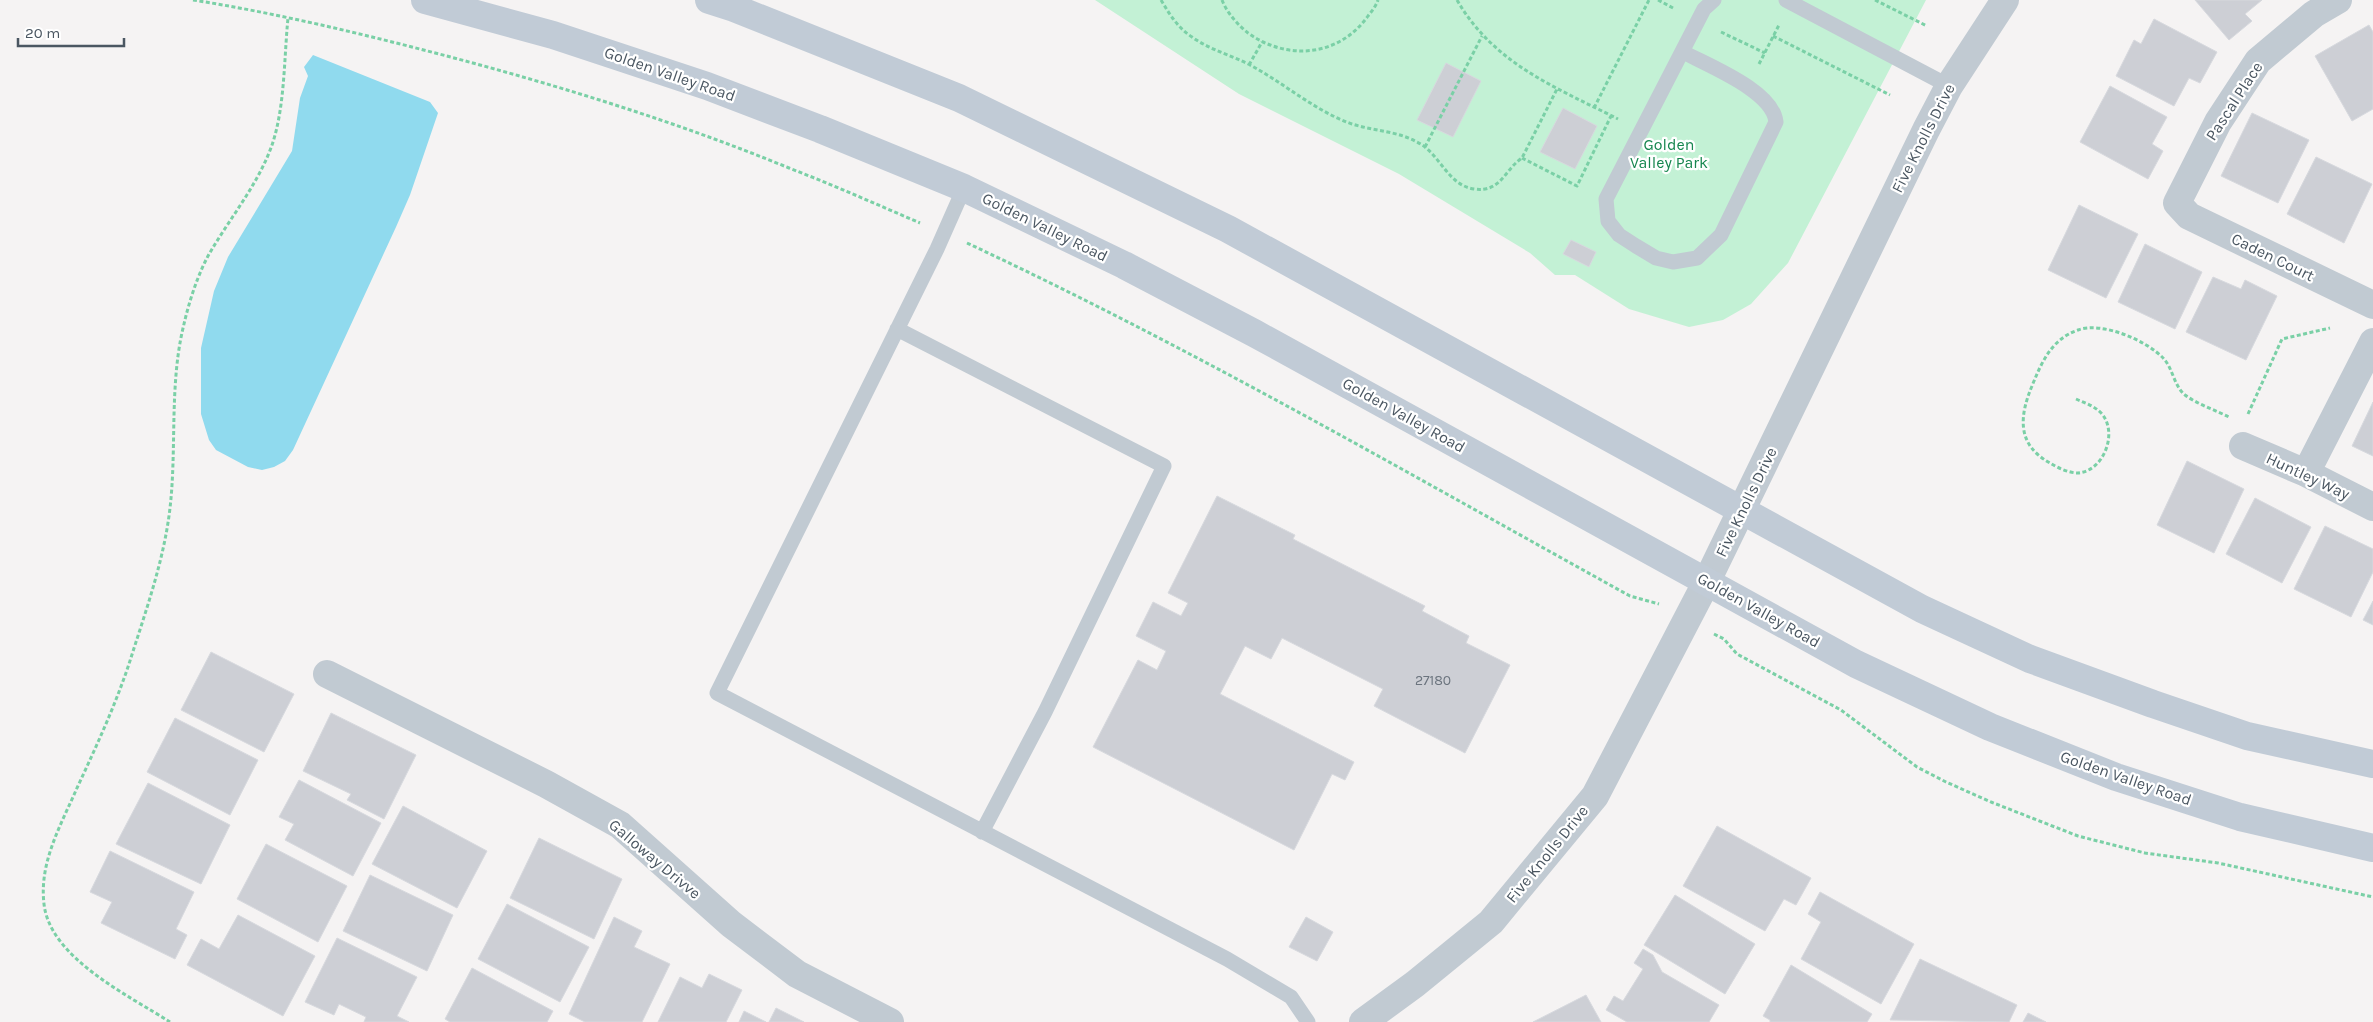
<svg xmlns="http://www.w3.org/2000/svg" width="2373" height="1022" font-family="Karla,sans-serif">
<rect width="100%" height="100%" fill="#f5f3f3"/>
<path fill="#c3f1d5" d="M1095,0h831l-138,263 -37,41 -28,16 -34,7 -60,-18 -54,-34h-20l-25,-22 -131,-79 -160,-80z"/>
<path fill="#90daee" d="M313,55l117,47 8,11 -28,82 -14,32 -103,223 -8,11 -11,6 -12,3 -14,-3 -32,-17 -7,-10 -8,-26v-66l13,-57 14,-34 64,-106 8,-53 8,-22 -4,-9z"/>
<path fill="#cdcfd5" stroke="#d7d9de" d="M2195,0h67l-17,14 7,7 -23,19z
M2154,19l63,33 -17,31 -11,-5 -15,28 -58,-30 18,-36 7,4z
M2369,25l4,7v77l-21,12 -37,-65z
M1446,63l35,18 -28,56 -36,-17z
M2110,86l57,31 -15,27 11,7 -15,28 -68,-37z
M1563,108l34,18 -22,43 -35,-17z
M2252,113l57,27 -31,63 -57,-27z
M2316,157l56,27 -28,59 -57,-29z
M2079,205l59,29 -32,64 -58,-28z
M1571,240l25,12 -7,15 -26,-13z
M2145,244l57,28 -27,57 -57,-27z
M2213,277l28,12 4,-9 32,16 -31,64 -60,-28z
M2373,402v54l-21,-10z
M2187,461l57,28 -30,64 -57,-28z
M1217,496l78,39 -2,4 132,67 -3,5 47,25 -3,7 44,22 -45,88 -91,-47 9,-17 -101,-51 -11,21 -26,-13 -25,48 134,68 -9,18 -13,-6 -38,76 -201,-103 45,-87 19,10 9,-19 -30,-15 17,-34 28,14 7,-13 -20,-10z
M2255,498l56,29 -29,56 -56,-29z
M2325,526l48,23v23l-22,45 -57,-28z
M2373,601v24l-10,-5z
M211,652l83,42 -30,58 -83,-42z
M331,713l85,42 -32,64 -37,-19 4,-6 -48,-23z
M175,718l83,42 -28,55 -83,-43z
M299,780l82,43 -28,53 -68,-36 9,-16 -15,-7z
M148,783l82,42 -29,59 -85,-40z
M403,806l84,45 -30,57 -85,-44z
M1717,826l94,52 -15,27 -12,-6 -19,32 -82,-45z
M539,838l83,41 -28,60 -84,-41z
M266,844l81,42 -29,56 -81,-43z
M110,851l84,41 -18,37 11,6 -12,24 -74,-36 11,-21 -22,-10z
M370,875l83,40 -26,56 -84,-40z
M1820,892l94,52 -33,60 -80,-45 20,-37 -13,-8z
M1675,895l80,49 -30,50 -81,-49z
M507,904l82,43 -29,55 -82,-43z
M238,915l77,41 -32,60 -96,-51 14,-26 18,10z
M614,917l28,14 -8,16 36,17 -28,58h-57l-16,-8z
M1306,917l27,15 -16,29 -28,-14z
M337,938l80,39 -20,39 12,6h-45l2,-5 -27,-13 -5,11 -29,-13z
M1643,949l10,6 9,17 57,33 -10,17h-82l-21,-12 8,-14 9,5 20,-32 -9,-6z
M1920,959l97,46 -8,17 -119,-2z
M1791,965l81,49 -5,8h-97v-2l-7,-4z
M472,968l81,43 -6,11h-97l-5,-3z
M709,974l33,16 -16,32h-68l22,-45 22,11z
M1586,995l15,27h-68z
M776,1008l28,14h-35z
M744,1011l22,11h-27z
M2028,1013l18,9h-23z"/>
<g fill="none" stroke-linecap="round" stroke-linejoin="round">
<path stroke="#7ad0a6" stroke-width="3" stroke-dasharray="4 2.5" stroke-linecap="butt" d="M193,0c89,14 178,36 265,59 112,30 224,65 331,109 44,17 87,36 131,55
M1161,0c9,15 17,28 31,37 18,13 39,18 58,28 34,18 65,46 102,59 22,7 45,7 65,18 23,11 30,43 57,47 27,4 31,-20 48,-31l35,-69
M1222,0c5,13 16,25 26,33 39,28 91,24 120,-17 4,-5 8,-10 10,-16
M1457,0c37,64 98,87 161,119
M1658,0l17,9
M1875,0l52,26
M1721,32l44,21
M1773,36l117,59
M1759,64l20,-39
M1249,65l13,-23
M1594,108l55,-108
M1425,147l57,-111
M1522,158l55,28 34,-70
M967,243c227,106 444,232 663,353l29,8
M2076,399c9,4 19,7 26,15 16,19 2,57 -24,59 -9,0 -20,-5 -28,-10 -33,-18 -31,-46 -18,-77 10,-25 20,-47 46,-56 24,-9 70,11 86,29 9,10 10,27 21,36 12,9 30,15 44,22
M2248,414l34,-75 48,-11
M1714,634l10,5 13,15 104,56 76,57 29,15 45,20 87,34 67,17 73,10 155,34
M170,1022c-42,-27 -120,-64 -126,-118 -5,-42 17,-79 33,-116 19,-41 38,-82 52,-124 16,-51 35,-103 41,-156 7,-61 -1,-124 14,-184 5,-22 13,-47 24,-68 21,-37 50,-71 64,-111 13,-38 12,-87 16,-127"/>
<path stroke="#c1cad2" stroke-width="15" d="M1786,0l163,86
M1683,52c26,14 90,39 93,70l-55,113 -24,23 -24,4 -17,-4 -20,-12 -17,-11 -11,-14 -2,-22 98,-190 10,-9
M964,188l-27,61 -220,444 510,266 64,38 17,25
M897,329l267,137 -119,246 -63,120"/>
<path stroke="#c1cad2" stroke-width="28" d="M2338,0l-24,14 -56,47 -40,61 -41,81 12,13 184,89
M2243,446l63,27 67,34
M2306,473l67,-131
M327,674l219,110 74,41 111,99 66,50 93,48
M1363,1022l52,-38 76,-62 104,-126 112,-215 219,-451 23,-44 56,-86"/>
<path stroke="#c1cbd6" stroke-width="28" d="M425,0l128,35 154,51 113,43 144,59 160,77 130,68 602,331 134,63 126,50 124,40 133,31
M709,0l25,8 225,90 269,131 694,380 108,50 123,45 94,32 126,28"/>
</g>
<g text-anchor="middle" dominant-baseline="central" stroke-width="4.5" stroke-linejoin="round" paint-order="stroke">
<g font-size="14" fill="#6b747e">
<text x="1433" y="680">27180</text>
</g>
<g font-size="16" fill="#4a5661" stroke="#fff">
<text transform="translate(670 74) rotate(19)">Golden Valley Road</text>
<text transform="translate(2234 101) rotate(-57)">Pascal Place</text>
<text transform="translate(1923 138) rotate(-63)">Five Knolls Drive</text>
<text transform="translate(1045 227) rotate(26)">Golden Valley Road</text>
<text transform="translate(2273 257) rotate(26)">Caden Court</text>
<text transform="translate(1404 415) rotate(29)">Golden Valley Road</text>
<text transform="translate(2308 476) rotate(25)">Huntley Way</text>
<text transform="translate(1746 502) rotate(-64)">Five Knolls Drive</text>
<text transform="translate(1759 610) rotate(29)">Golden Valley Road</text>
<text transform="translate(2126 778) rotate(19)">Golden Valley Road</text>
<text transform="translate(1547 854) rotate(-51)">Five Knolls Drive</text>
<text transform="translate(655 859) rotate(40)">Galloway Drivve</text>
</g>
<g font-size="16" fill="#17864f" stroke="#fff">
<text x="1669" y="144">Golden<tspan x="1669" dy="18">Valley Park</tspan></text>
</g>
</g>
<path d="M18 38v8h106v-8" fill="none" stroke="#4a5661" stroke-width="2.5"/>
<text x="25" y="38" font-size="15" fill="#4a5661" stroke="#ffffff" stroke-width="4" paint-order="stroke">20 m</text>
</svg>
